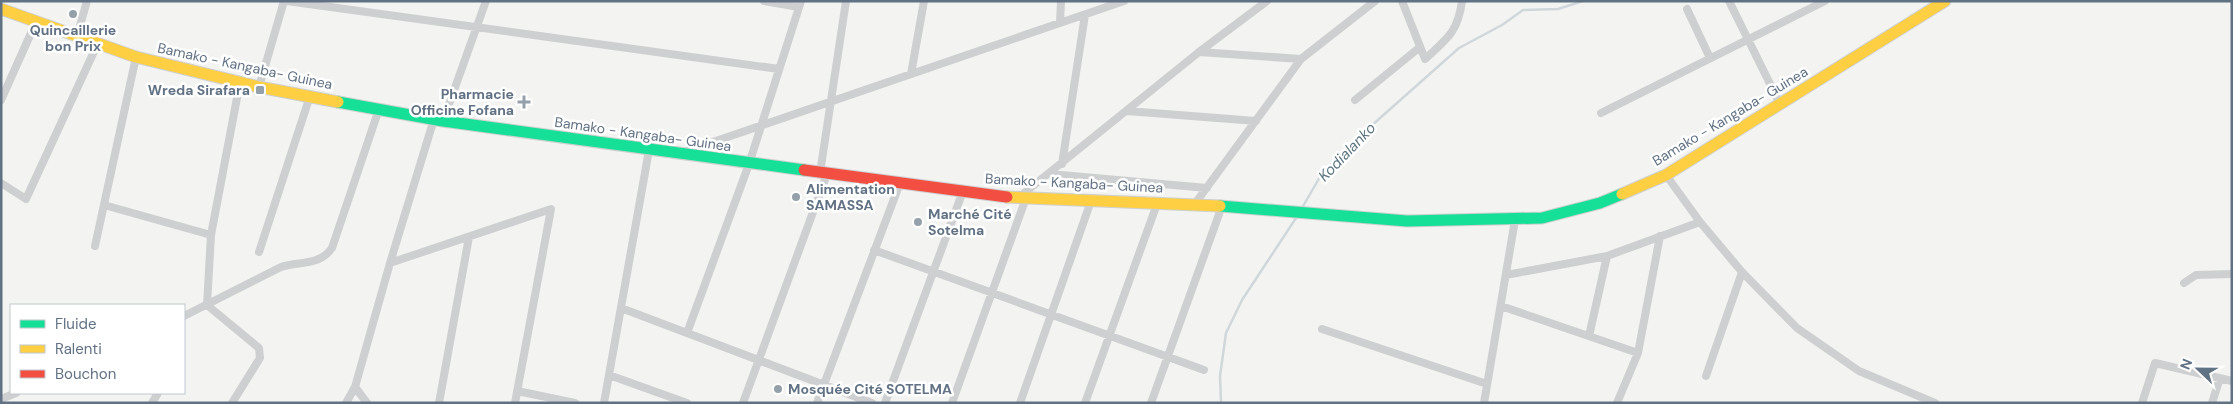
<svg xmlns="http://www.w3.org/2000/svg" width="2233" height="404" font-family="'DM Sans',sans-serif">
<rect width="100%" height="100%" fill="#f3f4f1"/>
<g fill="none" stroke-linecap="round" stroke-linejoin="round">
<path stroke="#d0d7db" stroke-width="2.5" d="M1302,208l19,-33 23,-25 115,-102 43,-23 21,-15 35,-1 25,-8
M1221,403l-1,-27 6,-43 16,-33 56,-85"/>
<g stroke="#ced0d0" stroke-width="13">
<path id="fast" d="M338,102l105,19 361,49
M1220,206l187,15 135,-3 58,-15 22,-9"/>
</g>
<g stroke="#ced0d0" stroke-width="13">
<path id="slow" d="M1,9l135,48 123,30 79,15
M1622,194l44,-19 279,-174
M1007,197l213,9"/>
</g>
<g stroke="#ced0d0" stroke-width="13">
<path id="jam" d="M804,170l203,27"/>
</g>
<path stroke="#cecfd0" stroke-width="8" d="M287,1l492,68
M764,1l35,6
M1402,1l23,58c22,-20 33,-27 37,-58
M1729,1l51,103
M1687,9l23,49
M1060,23l1,-22
M77,36l10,-35
M1199,52l102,7
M911,74l13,-73
M259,87l25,-86
M1,100l35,-78
M1355,100l65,-53
M1127,111l129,10
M1601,113l224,-112
M443,121l43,-120
M684,152l440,-151
M1062,164l23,-149
M820,173l26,-172
M1050,174l157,14
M1666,175l34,47 42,50 55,56 62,43 76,32
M1,183l25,16 72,-156
M1018,198l181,-146 68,-51
M104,205l107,30
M1194,205l107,-146 74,-58
M95,246l41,-189
M874,250l330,120
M259,252l51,-156
M390,263l161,-54 -36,194
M1506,275l101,-19 93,-34
M2184,283l12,-8 36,-1
M1501,306l137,47
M621,308l251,95
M184,316l97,-49c20,-6 38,-1 51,-19l47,-139
M1322,329l165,55
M687,333l62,-169 52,-163
M1589,336l18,-80
M609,375l78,28
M1706,376l36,-104
M355,387l12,16
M517,391l58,12
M1,399l15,-6
M152,403l6,-10
M232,403l28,-45 -1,-10 -52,-43 4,-70 29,-153
M346,403l9,-16 35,-124 44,-144
M439,403l30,-166
M604,403l45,-253
M743,403l84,-229
M817,403l83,-220
M885,403l78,-212
M952,403l74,-205
M1020,403l71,-202
M1085,403l72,-199
M1151,403l71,-197
M1484,403l31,-183
M1617,403l21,-50 22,-117
M2142,403l13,-40 77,18
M2212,403l8,-25"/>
<use href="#fast" stroke="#16e098" stroke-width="11"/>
<use href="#slow" stroke="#ffcf43" stroke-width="11"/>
<use href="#jam" stroke="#f24e42" stroke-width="11"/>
</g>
<g fill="#94a0aa" stroke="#fff" stroke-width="2">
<circle cx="73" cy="14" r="5"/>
<rect x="255" y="85" width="10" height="10" rx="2.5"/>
<path d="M521.5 94.5h5v5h5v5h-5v5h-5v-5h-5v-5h5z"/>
<circle cx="796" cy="197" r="5"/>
<circle cx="918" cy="222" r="5"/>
<circle cx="778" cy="389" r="5"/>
</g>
<g text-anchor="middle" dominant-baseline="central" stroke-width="5" stroke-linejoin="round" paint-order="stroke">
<g font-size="14" font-weight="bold" fill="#617284" stroke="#fff" text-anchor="start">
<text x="73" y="30" text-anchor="middle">Quincaillerie<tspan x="73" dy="16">bon Prix</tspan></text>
<text x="250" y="90" text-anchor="end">Wreda Sirafara</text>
<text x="514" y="94" text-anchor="end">Pharmacie<tspan x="514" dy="16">Officine Fofana</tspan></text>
<text x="806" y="189">Alimentation<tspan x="806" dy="16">SAMASSA</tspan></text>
<text x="928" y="214">Marché Cité<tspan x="928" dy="16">Sotelma</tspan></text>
<text x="788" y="389">Mosquée Cité SOTELMA</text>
</g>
<g font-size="14" fill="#617284" stroke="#fff">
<text transform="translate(245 66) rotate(12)">Bamako - Kangaba- Guinea</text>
<text transform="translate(1730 116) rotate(-31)">Bamako - Kangaba- Guinea</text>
<text transform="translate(643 134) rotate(8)">Bamako - Kangaba- Guinea</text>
<text transform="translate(1074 183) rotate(3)">Bamako - Kangaba- Guinea</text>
</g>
<g font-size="15" font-style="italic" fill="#5c7581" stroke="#fff">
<text transform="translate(1347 152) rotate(-46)">Kodialanko</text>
</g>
</g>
<rect width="2233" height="404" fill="none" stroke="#617284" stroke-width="5"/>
<rect x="10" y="304" width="175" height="90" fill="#ffffff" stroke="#c0c7ce"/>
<rect x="20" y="320" width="25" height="8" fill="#16e098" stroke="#c0c7ce"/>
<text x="55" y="329" font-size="15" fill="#617284">Fluide</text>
<rect x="20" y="345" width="25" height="8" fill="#ffcf43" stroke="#c0c7ce"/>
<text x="55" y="354" font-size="15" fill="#617284">Ralenti</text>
<rect x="20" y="370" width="25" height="8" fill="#f24e42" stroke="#c0c7ce"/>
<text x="55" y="379" font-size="15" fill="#617284">Bouchon</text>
<g transform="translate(2198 369) rotate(292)" stroke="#ffffff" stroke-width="4" paint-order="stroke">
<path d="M0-4L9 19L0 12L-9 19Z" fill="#617284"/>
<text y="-8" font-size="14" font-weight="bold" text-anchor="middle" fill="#617284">N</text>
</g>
</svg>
